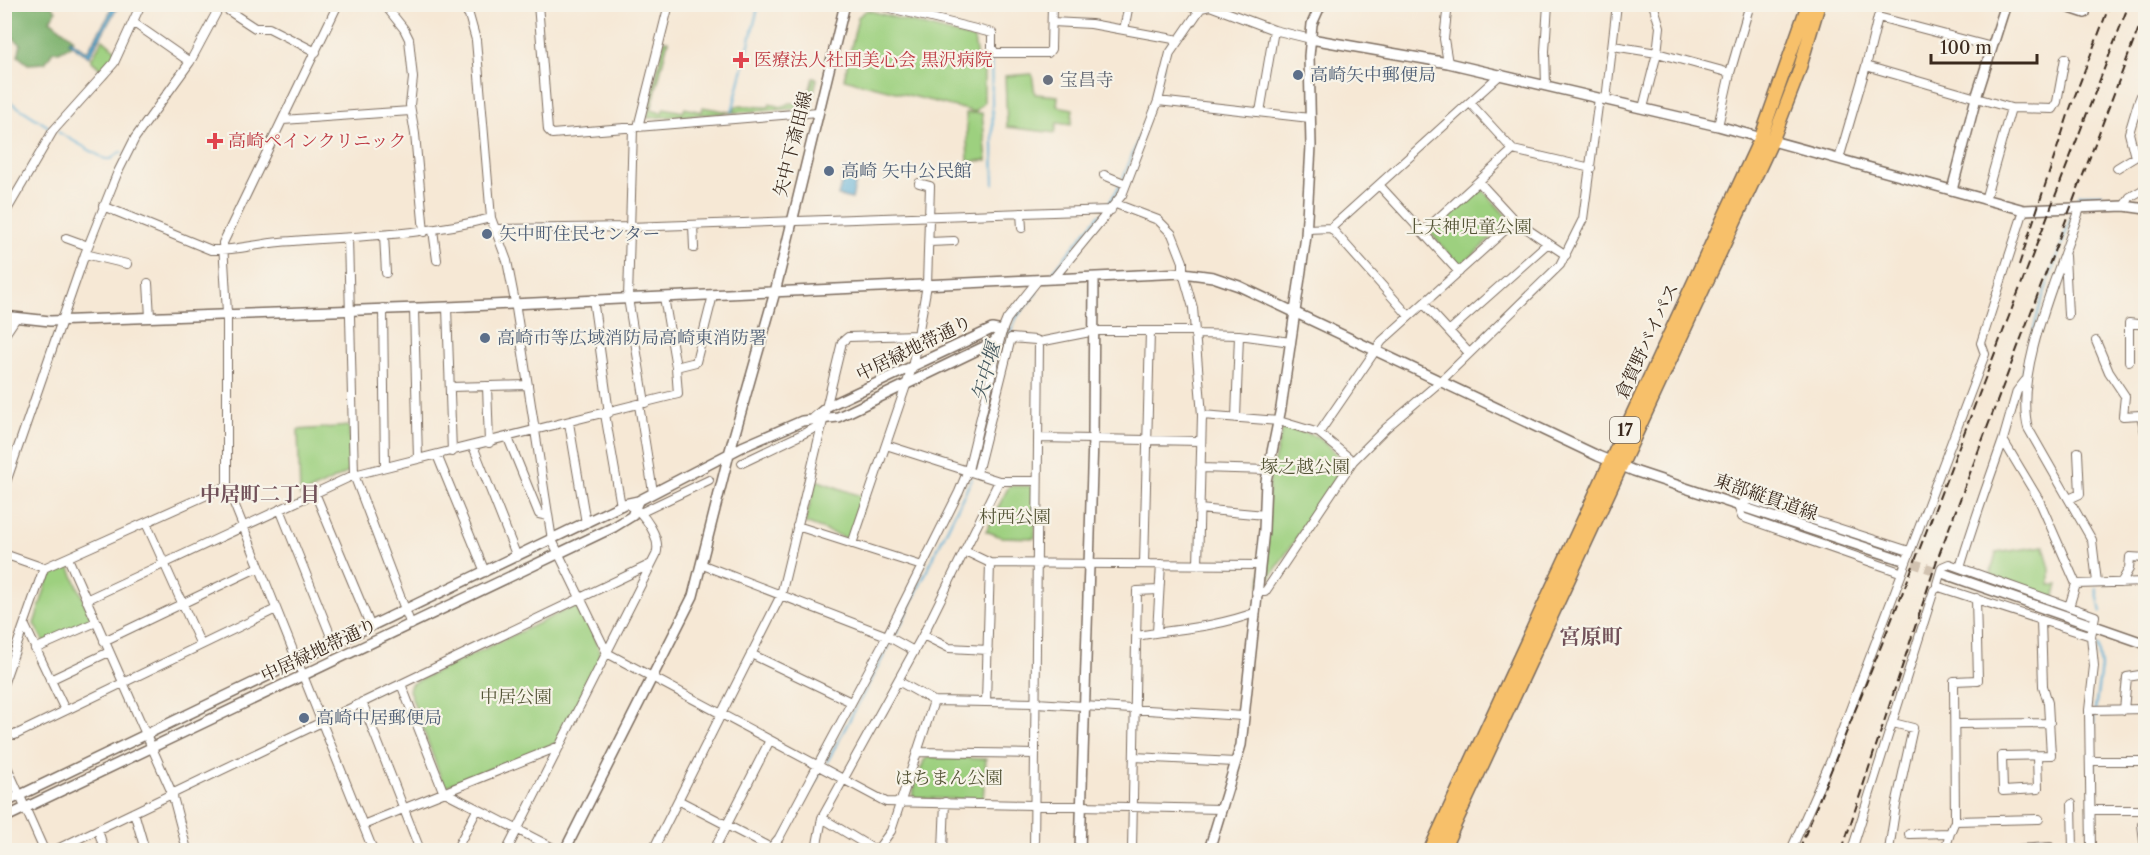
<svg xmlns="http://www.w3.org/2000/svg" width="2150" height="855" font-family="'Libre Caslon Text','Noto Serif JP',serif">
<rect width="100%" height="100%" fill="#f7f3e8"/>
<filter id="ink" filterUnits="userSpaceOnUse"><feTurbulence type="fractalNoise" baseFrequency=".0167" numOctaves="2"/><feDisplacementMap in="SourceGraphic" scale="12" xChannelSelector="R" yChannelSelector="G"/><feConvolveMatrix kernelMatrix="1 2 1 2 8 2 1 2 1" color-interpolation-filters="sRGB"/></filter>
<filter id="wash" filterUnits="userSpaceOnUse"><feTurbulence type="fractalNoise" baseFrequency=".008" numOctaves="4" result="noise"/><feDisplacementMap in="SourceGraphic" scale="24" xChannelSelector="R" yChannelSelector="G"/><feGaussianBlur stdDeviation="1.35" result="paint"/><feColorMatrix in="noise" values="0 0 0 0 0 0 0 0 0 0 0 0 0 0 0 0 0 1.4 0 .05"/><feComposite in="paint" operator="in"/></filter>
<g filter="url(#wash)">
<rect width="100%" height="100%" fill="#f6e8d5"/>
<path fill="#9dd07f" stroke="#6c7d4e" stroke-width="1.5" d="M867,10l107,29 4,26 6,4v34l-9,9 -131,-33 14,-62z
M103,39l15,13 -13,21 -14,-13z
M664,40l4,1 -17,69 11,3 2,-5 19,4 2,-4 17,4 1,-5 27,5 4,-1 2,-5 33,1 1,-3 12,3 7,-4 17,1 7,-26 4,1 -6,25 -4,4 -160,10z
M1032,74l3,20 23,2 -1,10 16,3 -2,16 -14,-2 -2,10 -48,-6 -2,-51z
M966,113h16l5,47 -19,2z
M1481,188l28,31v3l-48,44 -3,-1 -29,-34z
M349,426l2,43 -4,4 -47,23 -2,-66z
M1283,426l35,11 28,26 -82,124 -4,-1 10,-109z
M816,480l50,18 -14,39 -4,2 -43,-16z
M1009,486h26v52l-34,-1 -15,-6z
M2044,546l6,23v16h8l-4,13 -64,-23 6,-22z
M68,564l25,57 -49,21 -10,-18 16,-51z
M574,606c13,8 26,37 26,53l-42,84 -114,44 -35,-97 2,-6z
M929,757l57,2 -3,41 -67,-2 -4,-3 12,-35z"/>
<path fill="#7eb26e" stroke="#5c6e46" stroke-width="1.5" d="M14,5h38l4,6 -6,9 23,18 -1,7 -13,7 -6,-1 -8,12 -17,1 -10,-8 3,-12 -16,-12 -1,-20z"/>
<path fill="#5bafd7" stroke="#4b6c7a" stroke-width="1.5" d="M112,5l6,1 -29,51 -21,-15 2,-2 17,12 21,-35z
M845,169l13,4 -6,26 -14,-3z"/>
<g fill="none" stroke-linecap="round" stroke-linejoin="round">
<path stroke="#5bafd7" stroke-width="2" d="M1167,52l2,-10
M991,55l3,129
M4,86l3,14 42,27
M1154,95l9,-29
M732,112l27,-108
M58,132l47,27h6l9,-7 3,1
M1123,179l28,-73
M1108,205l12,-20
M2075,205l5,-11h21
M1053,272l47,-58
M1009,336l8,-20 20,-24
M2021,378l20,-76 33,-92
M2021,394v22l4,14
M2096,588l5,24
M896,634l76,-156
M827,762l63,-118
M2096,807l-2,-90 7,-50 -3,-21
M777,850l43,-77
M2095,850v-37"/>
</g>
</g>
<g filter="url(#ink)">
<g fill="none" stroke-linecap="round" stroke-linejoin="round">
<path stroke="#d1c2b0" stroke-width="9" stroke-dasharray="9 4.5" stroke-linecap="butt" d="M1900,559l45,15"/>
<g stroke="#7c6c5e" stroke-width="10">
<path id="minor" d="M338,4l-115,239 4,70v173l146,364
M384,4l20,25 5,10 4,39 -3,27 5,29 9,98
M461,4l8,11 7,25 15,178 16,43 8,41 37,238 55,113 279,149 336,7
M538,4l10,126 4,4 266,-22
M874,4l118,29v15l3,5h53l3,-4 1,-45
M1186,4l13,7
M1448,4l-4,35 4,24
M220,5l35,23h14l47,24
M2085,13l4,-9
M1052,22l39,2 88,16
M134,23l56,39
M1124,30l4,-21
M1613,46l44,7 73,20
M1992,47l-114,-30 -12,49 145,42 42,1 4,-7 8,-44
M2146,83l-8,20 8,3
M1546,85l-1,-34 3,-47
M1606,100l11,-96
M1158,101l152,17
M1471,104l42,46 78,18
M1643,108l14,-55 3,-26 -7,-23
M1260,112l14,-82
M283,120l127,-9
M1718,126l12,-53 20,-69
M638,127l31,-123
M633,128l-5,170 17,105
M1839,159l27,-93
M2117,168l18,-11 -6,-24 9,-30
M1104,175l22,9
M1479,182l36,39 51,34
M1380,186l79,86
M1985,200l26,-92
M1116,204l42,16 14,14 11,28v11l10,35 9,107 -4,150
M103,206l108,44c23,1 46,-6 69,-8 71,-6 142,-6 211,-24
M2124,206l6,-9 16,-9
M2080,208c-18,58 -67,163 -52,220l64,112 5,42
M1021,213l1,15
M4,215l49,-84 61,-68 27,-59
M693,225l1,23
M1331,228l78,88
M495,229l134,-2 482,-17
M1307,229l24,-1 170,-154
M433,230l4,30
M1423,232l90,-82
M384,235l2,38
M66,238l22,8
M348,238l6,237 57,150
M929,242l25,-1
M85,254l42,10
M2065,256l3,59
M1053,279l69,-84 36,-94 12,-48 31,-45 9,-2 64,24 37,9
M148,283l2,34
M593,299l16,114
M1424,304l45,49
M447,307l5,145
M383,308l2,159
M414,309l4,150
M1449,331l99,-88
M1195,334l44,1 52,7
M4,336l12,-18
M2096,341l13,31 16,24 -2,20 18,-1 5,23
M1039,342l56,-11h99
M2129,361v-38l17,2
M676,367l20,-5 17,-67
M2025,381l-8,10 -14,49 36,60 37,84
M487,386l2,57
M450,387l78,-2
M639,405l14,87
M605,414l16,92
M1202,415l77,6 40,12 34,28
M1236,418l3,-83
M569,423l17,100
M1319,433l63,-92 133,-120
M508,438l31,76 9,2
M1039,438l162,3
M886,445l113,36h38
M473,446l44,111
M437,455l48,117
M742,463l73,-35 10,-9
M1200,468l68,2
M977,473l34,-135 25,2 3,2 -5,508
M4,488l81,-234 32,-80 18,-36 55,-76 31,-58
M315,493l56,134
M2069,499l11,-5 -2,-42
M280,509l54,135
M1199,509l66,6
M640,513l69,-33
M146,523l55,122
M797,526l125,40
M852,544l60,-176 15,-83 3,-99 -11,-3
M965,551l25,12 270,2
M4,554l40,14 183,-82
M68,558l104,235 15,57
M1144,564l6,-233
M703,565l184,71 27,15
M1960,568c13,-44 28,-85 43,-128
M1900,572l-158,-55 -4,-11 10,-7 161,52
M2121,583l8,-14 1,-12 16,1
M1256,592h9l88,-131 33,-33 55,-47 119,-116 23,-46 16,-121
M86,600l268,-125 324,-81 -2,-27 -12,-70
M2069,607l7,-23 70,-2
M25,626l40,84
M1157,632l4,-68
M923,635l26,13 39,2
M1137,636c39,-7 80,-9 117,-23
M104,641l155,-74
M35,649l61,-27
M751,654l100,48
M50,680l59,-28
M898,681l36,20 102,2 207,13
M4,682l40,-114
M401,684l42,107 114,59
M362,702l58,148
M986,702l4,-139
M2089,710l57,-1
M2124,710l3,-33 19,-3
M1957,724l93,-1
M4,731l11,4 261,-126
M917,752l118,2
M2037,756l1,33 -35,2 -1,-35 49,-1 -3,-52 -5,-17 -2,-66
M1134,757l101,5
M4,760l40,90
M2090,761h56
M678,800l93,48
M2072,804l1,46
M2092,810h54
M134,812l11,38
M822,818l53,32
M1955,821l84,-2
M2142,824l3,26
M363,825l197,-79
M98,829l6,21
M1909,834l41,-1 5,-12 -1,-140 24,-1 -2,-82
M55,850l594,-285
M456,850l21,-40
M507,850l149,-295c6,-16 -12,-43 -26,-49
M653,850l128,-255 61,-253 6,-5 70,-2
M714,850l56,-110
M769,850l10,-12 108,-202 72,-144 9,-22 34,-139 5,-12 31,-39
M816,850l6,-32 101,-183 76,-154
M877,850l14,-19 43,-130
M943,850l2,-48
M1132,850l5,-259 22,-1
M1791,850l40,-90 154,-406 -4,-11 43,-133
M1852,850l82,-260 5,-3
M1889,850l7,-45 17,-77 -20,-5
M1945,850l5,-17
M2001,850l49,-3 1,3
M2091,850l-2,-140 5,-44 -3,-30 4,-20 -146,-52 -7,3 -5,17 2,3 152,49"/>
</g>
<g stroke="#7c6c5e" stroke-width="12">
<path id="tertiary" d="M2058,4l27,9
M1311,39l137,24 270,63 306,84 100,-4 22,3
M1952,190l24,-92 30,-94
M4,316l46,5 397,-14 736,-34 30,4 26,9 359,170 36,15 266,88
M1945,574l201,70
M4,803l620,-299 14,-3 104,-54 60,-26 36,-4 13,-6 143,-69 8,-11 -10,-2 -164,77 -14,12
M4,818l610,-291 18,-11 6,-15
M565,850l128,-254 36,-142 46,-162 70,-288
M1080,850l13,-411 1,-161
M1209,850l32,-105 23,-215 2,-49 15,-73 25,-172 5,-90 -2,-90 3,-32 9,-20"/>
</g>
<g stroke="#7c6c5e" stroke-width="15">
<path id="trunk" d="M1430,850l331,-713 47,-133
M1443,850l330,-711 25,-65 21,-70"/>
</g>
<use href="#minor" stroke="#fff" stroke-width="8"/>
<use href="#tertiary" stroke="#fff" stroke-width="9"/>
<use href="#trunk" stroke="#f7c06b" stroke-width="12"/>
<path stroke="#3b2a1e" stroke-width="2" stroke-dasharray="9 4.5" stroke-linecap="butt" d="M2019,265l52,-159 39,-102
M1799,850l109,-271 221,-575
M1842,850l95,-290 209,-551"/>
</g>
</g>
<g fill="#e0444e" stroke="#f7f3e8" stroke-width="2">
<path d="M738 51h6v6h6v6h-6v6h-6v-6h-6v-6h6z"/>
<path d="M212 132h6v6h6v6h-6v6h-6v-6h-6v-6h6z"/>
</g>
<g fill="#5c6f8a" stroke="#f7f3e8" stroke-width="2">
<circle cx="1298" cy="75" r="6"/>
<circle cx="829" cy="171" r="6"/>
<circle cx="487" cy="234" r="6"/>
<circle cx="485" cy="338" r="6"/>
<circle cx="304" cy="718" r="6"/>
</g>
<circle fill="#6b7280" stroke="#f7f3e8" stroke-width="2" cx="1048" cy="80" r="6"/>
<g text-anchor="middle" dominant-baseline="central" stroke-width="4.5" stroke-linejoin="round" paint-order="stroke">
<rect fill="#f7f3e8" stroke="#73665b" stroke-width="1.5" x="1610" y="417" width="30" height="26" rx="4.5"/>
<g font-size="16" font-weight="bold" fill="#3b2a1e">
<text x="1625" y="430">17</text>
</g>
<g font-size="18" fill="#be3a42" stroke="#f7f3e8" text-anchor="start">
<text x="754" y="60">医療法人社団美心会 黒沢病院</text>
<text x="228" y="141">高崎ペインクリニック</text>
</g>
<g font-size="18" fill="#4e5e75" stroke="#f7f3e8" text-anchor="start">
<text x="1310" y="75">高崎矢中郵便局</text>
<text x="841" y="171">高崎 矢中公民館</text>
<text x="499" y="234">矢中町住民センター</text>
<text x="497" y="338">高崎市等広域消防局高崎東消防署</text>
<text x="316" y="718">高崎中居郵便局</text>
</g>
<g font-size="18" fill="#5b616d" stroke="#f7f3e8" text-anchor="start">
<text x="1060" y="80">宝昌寺</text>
</g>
<g font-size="18" fill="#3b2a1e" stroke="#f7f3e8">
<text transform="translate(793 144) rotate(-76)">矢中下斎田線</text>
<text transform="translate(1647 341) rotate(-65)">倉賀野バイパス</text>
<text transform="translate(914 348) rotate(-26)">中居緑地帯通り</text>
<text transform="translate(1766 497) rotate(19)">東部縦貫道線</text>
<text transform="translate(319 650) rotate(-25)">中居緑地帯通り</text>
</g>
<g font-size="18" fill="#545436" stroke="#f7f3e8">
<text x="1469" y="227">上天神児童公園</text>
<text x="1305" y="467">塚之越公園</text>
<text x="1015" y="517">村西公園</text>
<text x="516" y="697">中居公園</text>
<text x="949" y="778">はちまん公園</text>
</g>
<g font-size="20" font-style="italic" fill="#46595f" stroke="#f7f3e8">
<text transform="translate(986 372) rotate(-75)">矢中堰</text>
</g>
<g font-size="20" font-weight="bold" fill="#715159" stroke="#f7f3e8">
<text x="260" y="494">中居町二丁目</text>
</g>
<g font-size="21" font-weight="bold" fill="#715159" stroke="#f7f3e8">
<text x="1591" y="636">宮原町</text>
</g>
</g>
<rect width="2150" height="855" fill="none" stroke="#f7f3e8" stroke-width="24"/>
<path d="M1931 54v9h106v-9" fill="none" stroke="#3b2a1e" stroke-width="3"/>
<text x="1940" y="54" font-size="18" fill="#3b2a1e" stroke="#f7f3e8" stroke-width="4.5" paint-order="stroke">100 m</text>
</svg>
